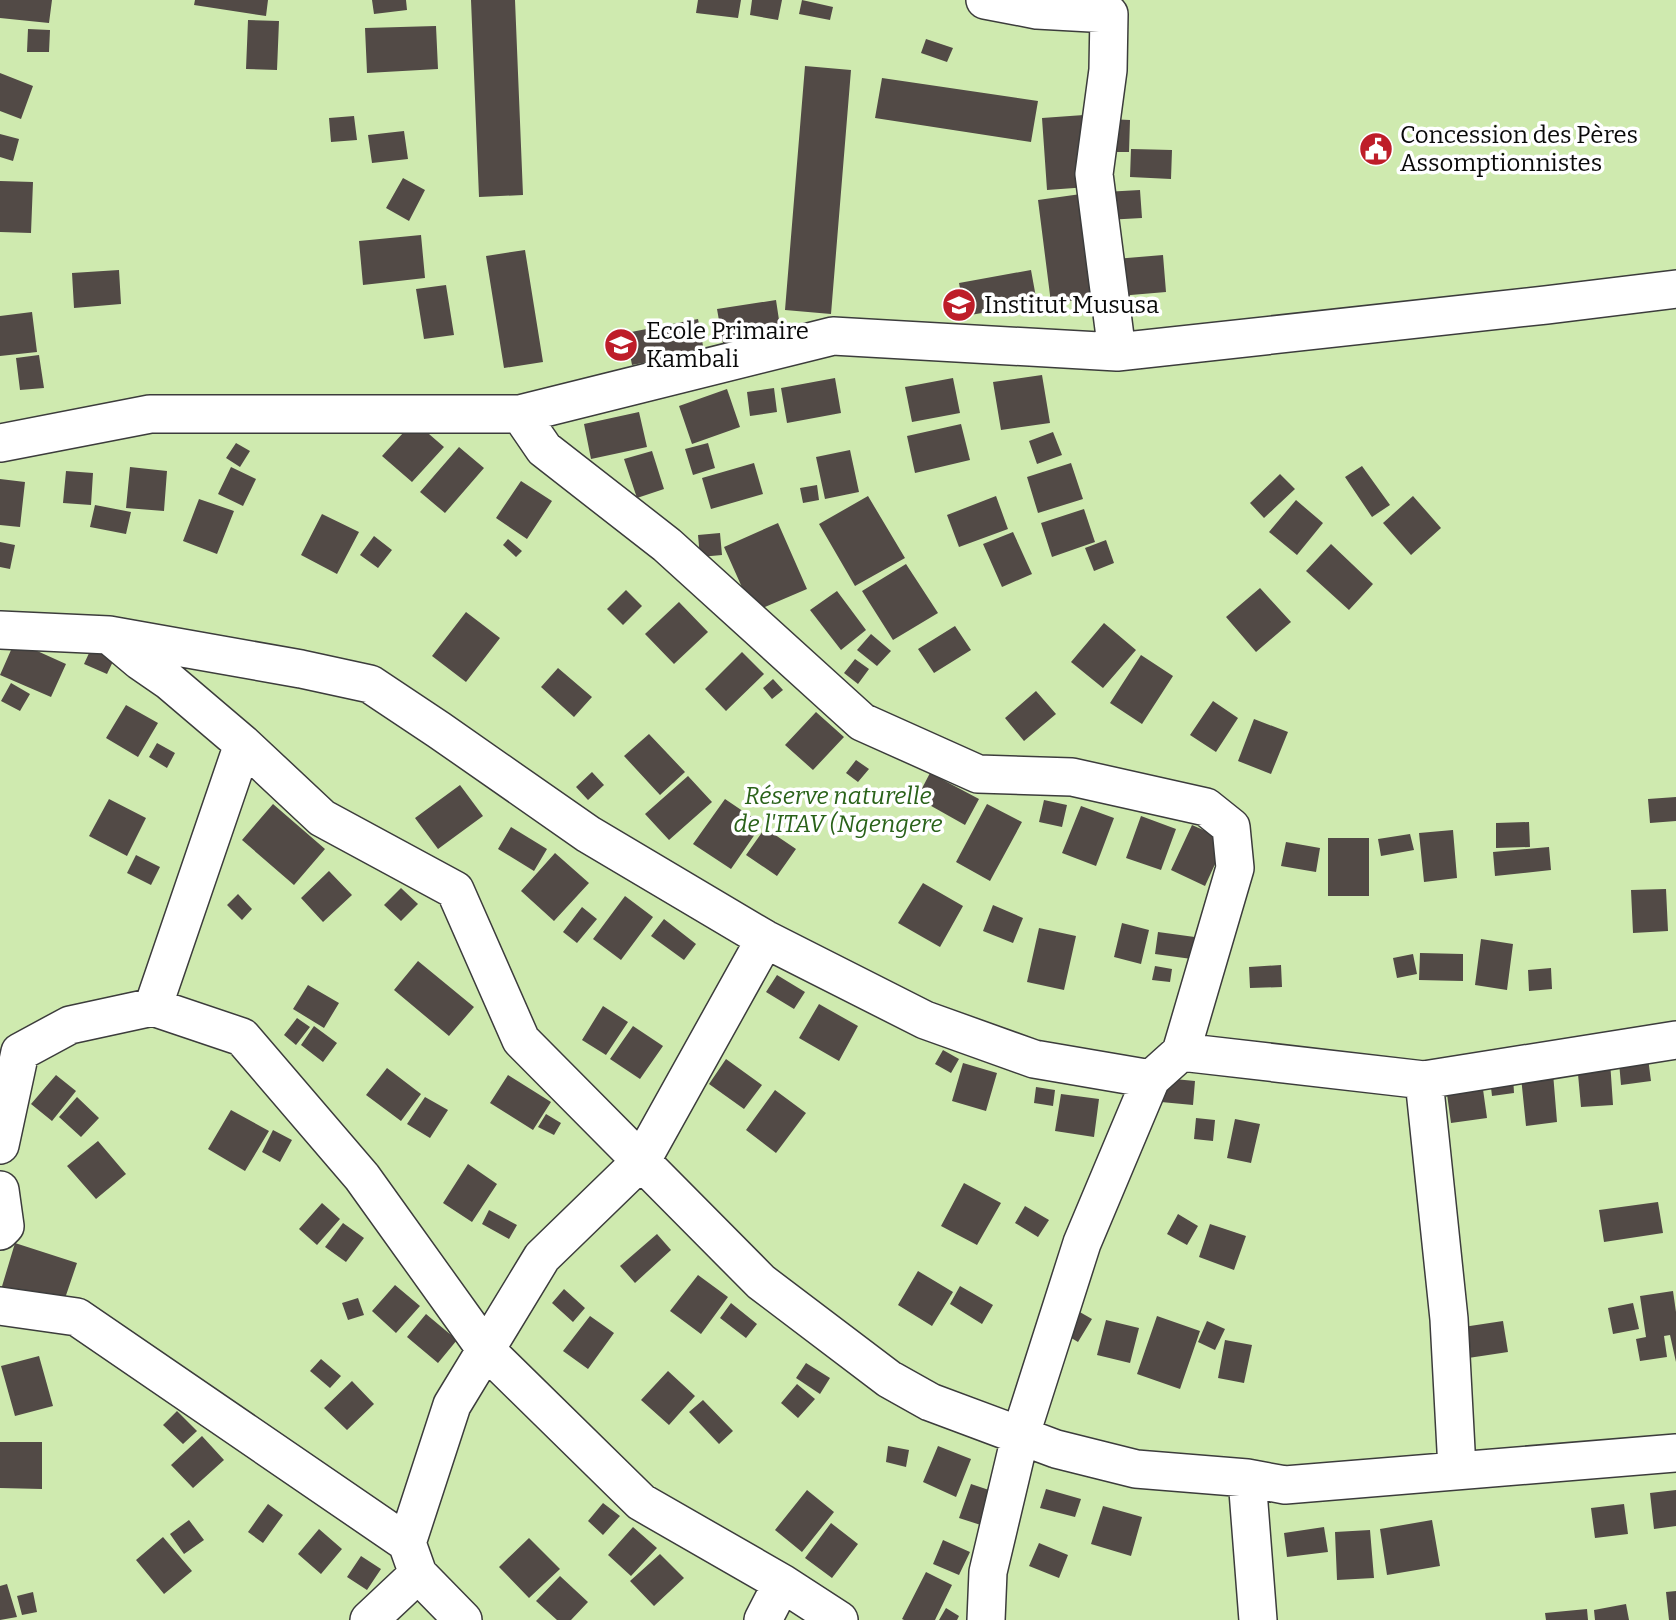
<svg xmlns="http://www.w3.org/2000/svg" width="1676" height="1620" font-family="Bitter,serif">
<rect width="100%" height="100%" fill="#fff9e6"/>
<path fill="#cfeaaf" d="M0,0h1676v1620h-1676z"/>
<path fill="#524a46" d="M0,0h52l-3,23 -49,-5z
M195,0h73l-2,16 -72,-11z
M372,0h34l1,10 -33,4z
M471,0h44l8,195 -44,2z
M698,0h43l-3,18 -42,-5z
M752,0h30l-4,20 -28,-5z
M802,0l31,7 -3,13 -31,-6z
M248,20l31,1 -2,49 -31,-1z
M436,26l2,43 -71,4 -2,-45z
M28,29l22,1 -1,22h-22z
M926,39l27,9 -6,14 -26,-9z
M805,66l46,4 -20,244 -46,-4z
M0,73l33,13 -12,33 -21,-8z
M882,78l156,23 -7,41 -156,-24z
M1084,115l4,72 -41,3 -5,-72z
M354,116l3,24 -26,2 -2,-24z
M1108,119l22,1 -1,32h-21z
M404,131l4,28 -36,4 -4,-28z
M0,134l19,5 -6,22 -13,-4z
M1131,149l41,1 -1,29 -41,-2z
M403,178l22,12 -16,31 -23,-13z
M0,181l33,1 -2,51 -31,-1z
M1140,190l2,28 -36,2 -2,-28z
M1081,194l13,104 -43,5 -13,-103z
M421,235l4,43 -62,7 -4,-44z
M525,250l18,112 -39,6 -18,-112z
M1163,255l3,37 -47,4 -4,-37z
M119,270l2,34 -47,4 -2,-35z
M1031,270l6,33 -72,13 -6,-33z
M446,285l8,50 -30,4 -8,-50z
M776,300l6,40 -58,9 -7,-40z
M32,312l5,40 -37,4v-40z
M698,319l6,32 -72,14 -6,-32z
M39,355l5,33 -24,2 -4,-32z
M1042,375l8,48 -49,7 -8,-48z
M835,378l6,35 -54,10 -6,-35z
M953,378l7,35 -48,9 -7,-35z
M774,388l3,24 -27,4 -3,-24z
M727,389l13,38 -48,17 -13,-38z
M639,412l8,35 -56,12 -7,-35z
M414,421l30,26 -32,35 -30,-26z
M961,424l9,36 -55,13 -8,-37z
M1053,432l9,23 -25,9 -8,-23z
M236,443l14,8 -10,16 -14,-9z
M708,443l7,25 -22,7 -8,-26z
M459,447l25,21 -39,45 -25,-21z
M850,450l9,42 -34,7 -9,-42z
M652,451l12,38 -27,9 -13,-39z
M754,463l9,31 -52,15 -9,-31z
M1071,463l12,36 -45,14 -11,-36z
M1362,466l28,39 -18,12 -27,-40z
M130,467l37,4 -3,40 -38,-3z
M231,467l25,12 -13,27 -25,-12z
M66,471l27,2 -2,32 -28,-2z
M1280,474l15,15 -31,29 -14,-15z
M0,479l25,3 -5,45 -20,-2z
M521,481l31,20 -25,38 -31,-21z
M817,485l2,15 -16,3 -3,-15z
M868,496l37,62 -50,28 -36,-62z
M996,496l12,33 -49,18 -12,-32z
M1413,496l28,32 -30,27 -28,-32z
M199,499l35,12 -17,43 -34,-13z
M1296,500l27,23 -26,32 -28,-23z
M95,505l36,7 -5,22 -36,-7z
M1084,509l11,33 -43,15 -11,-34z
M322,514l37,18 -22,42 -36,-19z
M778,523l29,66 -54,23 -29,-65z
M1013,532l19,42 -30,13 -19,-43z
M720,533l2,22 -22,2 -2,-22z
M374,536l18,14 -14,18 -18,-13z
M508,539l14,12 -6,6 -13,-12z
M1106,540l8,23 -20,8 -9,-23z
M0,542l15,3 -5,24 -10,-2z
M1331,544l42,40 -24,26 -43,-39z
M906,564l32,49 -45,27 -31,-49z
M1260,588l31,34 -35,30 -30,-35z
M626,590l16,16 -19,19 -16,-16z
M837,591l29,39 -25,20 -31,-40z
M679,602l29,30 -34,32 -29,-30z
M466,612l34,26 -34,44 -34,-26z
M1104,623l32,27 -33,38 -32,-26z
M955,626l16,24 -37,23 -16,-24z
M871,634l20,17 -14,15 -20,-16z
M95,640l23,11 -11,23 -23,-10z
M15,641l51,23 -15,33 -51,-22z
M742,652l22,22 -38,37 -21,-22z
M1141,655l32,21 -31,48 -32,-21z
M855,659l14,10 -11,15 -14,-11z
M558,668l34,29 -18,20 -33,-30z
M773,679l10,11 -11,9 -9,-11z
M11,683l19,11 -10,17 -19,-10z
M1036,691l20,23 -32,27 -19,-23z
M1213,701l25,17 -22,34 -26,-17z
M126,705l32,18 -20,34 -32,-19z
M816,712l28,25 -31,33 -28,-25z
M1254,719l34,13 -17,42 -33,-13z
M649,734l36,38 -25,23 -36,-39z
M157,743l18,10 -8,15 -18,-11z
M856,760l13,9 -11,13 -12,-9z
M592,772l12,13 -16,15 -12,-13z
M930,773l49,26 -14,26 -48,-27z
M688,776l24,26 -43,38 -24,-26z
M460,785l23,31 -45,33 -23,-31z
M1676,797v24l-26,2 -2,-24z
M109,799l37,19 -19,38 -38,-20z
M725,799l37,25 -31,45 -38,-25z
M1044,800l23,5 -5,22 -23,-5z
M273,804l52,45 -31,36 -52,-45z
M987,804l35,18 -32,59 -34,-19z
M1081,806l33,12 -18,48 -34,-13z
M1141,816l35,13 -15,41 -35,-12z
M1529,822l1,25 -34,1v-25z
M1192,825l34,15 -21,46 -34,-16z
M511,827l36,22 -13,22 -36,-22z
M765,828l31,21 -19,27 -31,-21z
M1453,830l4,48 -33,4 -5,-49z
M1410,834l4,16 -33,6 -3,-17z
M1328,838h41v58h-41z
M1286,842l34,6 -4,24 -35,-6z
M1549,847l2,23 -56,6 -2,-24z
M555,853l34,30 -35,38 -33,-30z
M136,855l24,12 -9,18 -24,-12z
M329,871l23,24 -29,27 -22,-24z
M923,883l40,23 -23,41 -42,-24z
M401,888l17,16 -17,17 -17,-16z
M1666,889l2,42 -35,2 -2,-43z
M238,894l14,15 -10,11 -15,-15z
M625,896l28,21 -32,43 -28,-21z
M993,905l30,13 -10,25 -30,-12z
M582,907l15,12 -20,24 -14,-11z
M664,919l32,25 -12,16 -33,-24z
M1122,923l27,7 -8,34 -27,-7z
M1039,928l37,8 -12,54 -37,-8z
M1158,932l44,6 -3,22 -44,-6z
M1481,939l32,5 -6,46 -32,-5z
M1420,953l43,1v27l-44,-1z
M1413,954l4,20 -20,4 -4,-20z
M418,961l56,46 -25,29 -55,-46z
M1281,965l1,22 -32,1 -1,-21z
M1155,966l17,3 -2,13 -18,-2z
M1551,968l1,21 -23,2 -1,-21z
M777,975l28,17 -11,17 -28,-17z
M308,985l31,18 -15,25 -31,-19z
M819,1004l39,22 -19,35 -40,-23z
M603,1006l25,16 -22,33 -24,-15z
M297,1018l13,9 -14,18 -12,-10z
M314,1026l23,17 -14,19 -22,-17z
M633,1026l30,20 -23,33 -30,-20z
M943,1050l16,9 -8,14 -16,-9z
M1648,1058l3,23 -30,4 -2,-23z
M726,1059l36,26 -18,24 -35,-25z
M1610,1061l3,44 -32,2 -4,-44z
M963,1063l34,10 -11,38 -34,-10z
M387,1068l34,26 -20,27 -35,-26z
M1553,1073l4,49 -31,4 -5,-49z
M56,1075l20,16 -24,30 -21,-17z
M508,1075l43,27 -18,28 -43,-27z
M1481,1075l6,43 -36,5 -6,-43z
M1513,1076l1,17 -22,3 -2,-17z
M1164,1078l31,3 -2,24 -32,-3z
M1036,1087l19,3 -2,16 -19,-3z
M775,1090l31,23 -30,40 -30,-23z
M1061,1094l38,5 -5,38 -39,-6z
M77,1097l22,21 -18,19 -22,-20z
M425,1097l23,13 -18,28 -23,-14z
M231,1110l38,21 -24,40 -37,-22z
M546,1114l15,9 -7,12 -16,-8z
M1196,1118l19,2 -2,21 -19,-2z
M1235,1119l25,5 -9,39 -24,-5z
M273,1130l19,10 -12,22 -18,-10z
M98,1141l28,33 -30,25 -29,-33z
M468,1164l29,20 -25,38 -29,-19z
M964,1183l37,20 -24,42 -36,-19z
M1658,1202l5,31 -59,9 -5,-32z
M322,1203l18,16 -23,26 -18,-16z
M1025,1206l24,14 -11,17 -23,-14z
M489,1210l28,15 -8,14 -27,-15z
M1178,1214l20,12 -11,19 -20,-11z
M343,1223l21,15 -18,24 -21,-15z
M1210,1224l36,12 -12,34 -35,-13z
M657,1234l14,16 -36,33 -15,-17z
M15,1243l62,20 -17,50 -60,-20z
M918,1271l35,21 -21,34 -34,-21z
M698,1275l30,22 -27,37 -31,-23z
M395,1285l25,21 -24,27 -24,-22z
M960,1286l33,19 -11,19 -32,-20z
M564,1289l21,19 -12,14 -21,-19z
M1673,1291l3,21v50l-6,-27 -6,1 3,21 -27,4 -4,-22 10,-2 -6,-41z
M358,1298l6,17 -16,5 -6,-17z
M731,1303l26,21 -11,14 -26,-20z
M1633,1303l6,26 -26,5 -5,-26z
M1071,1307l21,12 -14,23 -20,-12z
M426,1314l31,26 -19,23 -31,-26z
M590,1316l24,17 -26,36 -25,-18z
M1157,1316l43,15 -20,58 -43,-15z
M1106,1320l33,8 -9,35 -33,-8z
M1207,1321l18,8 -10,21 -17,-8z
M1503,1321l5,31 -53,8 -5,-31z
M1225,1340l27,5 -8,38 -26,-5z
M39,1356l14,50 -38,10 -14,-50z
M321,1359l20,17 -11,12 -20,-17z
M806,1363l24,15 -10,16 -24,-16z
M668,1371l27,25 -26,29 -28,-25z
M352,1381l22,23 -27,26 -23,-22z
M797,1384l18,15 -17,19 -17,-15z
M703,1400l30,31 -14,13 -30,-32z
M177,1411l20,20 -14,13 -20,-19z
M202,1436l22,24 -31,28 -22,-23z
M0,1442h42v47l-42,-1z
M888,1446l21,4 -3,17 -20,-5z
M938,1446l33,13 -15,38 -33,-15z
M971,1484l27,9 -11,34 -28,-9z
M1046,1489l35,10 -6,18 -35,-9z
M807,1490l27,22 -32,40 -27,-22z
M1676,1490v36l-22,3 -4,-36z
M603,1503l17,13 -17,19 -15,-14z
M268,1504l15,11 -20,28 -15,-11z
M1624,1504l4,30 -33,4 -4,-30z
M1103,1506l39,11 -11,39 -40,-12z
M189,1520l15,20 -20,14 -14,-20z
M1432,1520l8,46 -53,9 -7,-46z
M831,1523l27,21 -26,34 -27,-20z
M633,1527l24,21 -26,28 -23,-21z
M1324,1527l4,25 -41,5 -3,-24z
M319,1529l23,20 -21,25 -23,-20z
M1370,1530l4,48 -37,2 -2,-48z
M163,1537l29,34 -28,23 -28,-34z
M529,1538l31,31 -31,29 -30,-31z
M943,1540l27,12 -11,23 -26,-11z
M1039,1543l29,12 -9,23 -30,-12z
M660,1554l24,24 -30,28 -24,-25z
M361,1556l20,13 -14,21 -20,-13z
M926,1572l26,13 -17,35h-31l-2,-1z
M560,1576l28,26 -17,18h-14l-21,-19z
M7,1584l10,33 -17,3v-34z
M1676,1591v29h-7l-3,-28z
M33,1592l4,20 -15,3 -5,-19z
M1626,1604l3,16h-34l-1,-10z
M946,1608l13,8 -2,4h-18z
M1587,1609l1,11h-42l-1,-7z"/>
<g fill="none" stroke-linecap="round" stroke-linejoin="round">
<g stroke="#3c3c3c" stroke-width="40">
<path id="street" d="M985,0l52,10 72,4 -1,56 -14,104 23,178
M520,414l24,35 123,96 195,177 116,52 94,3 134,30 25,20 4,41 -54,184
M0,443l150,-29h370l313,-78 284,16 429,-47 130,-16
M0,630l109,5 192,34 69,15 69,46 149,104 177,105 160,81 109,39 117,20 30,-27 243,28 252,-40
M109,635l31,26 29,20 74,63 79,74 133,72 66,150 240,242 128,97 41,23 126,47 80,20 111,9 38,7 391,-32
M153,1007l89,30 120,140 124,173 155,152 141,81 57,37
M1424,1080l25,239 8,150
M0,1145l20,-93 50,-27 83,-18 90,-263
M0,1190l5,36 -5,5
M0,1306l77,11 330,226 11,31 45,46
M1247,1478l11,142
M407,1543l45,-138 90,-148 100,-97 123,-221
M369,1620l49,-46
M763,1620l19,-37
M986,1620l2,-48 32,-135 62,-194 69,-164"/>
</g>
<use href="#street" stroke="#fff" stroke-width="37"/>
</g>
<defs>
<g id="civic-disc" transform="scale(1.75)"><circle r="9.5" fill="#be1d29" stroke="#fff"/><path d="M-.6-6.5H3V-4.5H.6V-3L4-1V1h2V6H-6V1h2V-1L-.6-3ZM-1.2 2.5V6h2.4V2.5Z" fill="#fff"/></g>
<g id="school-disc" transform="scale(1.75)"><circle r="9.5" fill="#be1d29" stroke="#fff"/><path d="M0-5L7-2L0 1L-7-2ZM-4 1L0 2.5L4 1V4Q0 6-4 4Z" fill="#fff"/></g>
</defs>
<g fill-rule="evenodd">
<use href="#civic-disc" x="1376" y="149"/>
<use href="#school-disc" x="959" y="305"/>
<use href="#school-disc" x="621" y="345"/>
</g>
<g text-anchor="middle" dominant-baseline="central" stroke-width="7" stroke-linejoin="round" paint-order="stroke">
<g font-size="24" fill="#090909" stroke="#fff" text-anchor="start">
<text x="1400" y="135">Concession des Pères<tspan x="1400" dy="28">Assomptionnistes</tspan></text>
<text x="984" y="305">Institut Mususa</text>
<text x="646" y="331">Ecole Primaire<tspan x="646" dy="28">Kambali</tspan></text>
</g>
<g font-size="24" font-style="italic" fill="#2a6219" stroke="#fff">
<text x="838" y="796">Réserve naturelle<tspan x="838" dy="28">de l'ITAV (Ngengere</tspan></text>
</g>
</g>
</svg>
